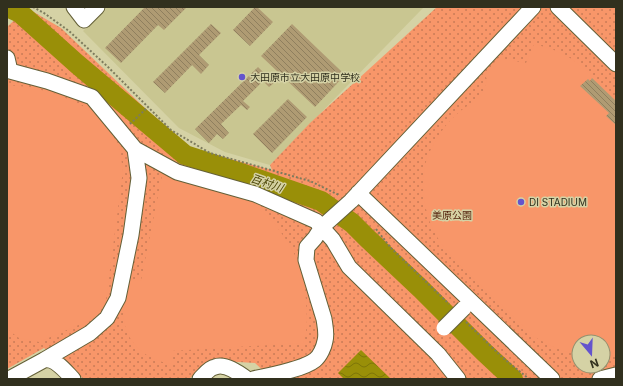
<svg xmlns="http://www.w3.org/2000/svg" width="623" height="386" font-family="Inter,'Noto Sans JP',sans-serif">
<defs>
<pattern id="park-dots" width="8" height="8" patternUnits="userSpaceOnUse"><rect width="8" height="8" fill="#f89669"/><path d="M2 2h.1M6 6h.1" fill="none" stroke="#c97b56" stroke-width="1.8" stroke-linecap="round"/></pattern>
<pattern id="water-waves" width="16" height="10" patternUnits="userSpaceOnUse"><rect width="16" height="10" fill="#998f08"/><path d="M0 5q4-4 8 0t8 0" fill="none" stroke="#7d7508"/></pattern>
<pattern id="building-back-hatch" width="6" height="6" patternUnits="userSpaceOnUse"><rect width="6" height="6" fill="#af9b73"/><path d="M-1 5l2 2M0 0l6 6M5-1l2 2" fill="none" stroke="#8f7f5e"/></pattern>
</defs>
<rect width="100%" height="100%" fill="#d5d2a5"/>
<path fill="#c9c691" d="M108,7h316l-154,158 -45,-13 -46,-24 -96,-97z"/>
<path fill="url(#park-dots)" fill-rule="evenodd" d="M437,7h179v372h-344l-17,-16 -34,-2 -20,7 -12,11h-105l-40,-31 -37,21v-342l20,-19 34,20 86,82 46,39 79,21 -2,-5 40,-42zM579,342h24v24h-24z"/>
<path fill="#f89669" d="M534,44l18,5 20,10 17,13 3,6 24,23v254l-13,2v-15h-24v13c-17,-3 -31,-10 -46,-19 -21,-22 -44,-42 -66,-64 -10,-10 -20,-20 -28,-32 -15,-23 -20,-55 -12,-82 2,-6 5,-11 8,-16 7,-13 16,-24 28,-33 6,-5 14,-7 19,-15 2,-4 3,-9 5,-14l-2,-6 13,-16 28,5z
M7,85l23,2 27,7 24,11 23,15 15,26 4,24 -17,130 -9,17 -58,25 -20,-4 -12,-9z
M162,176l40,2 44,19 29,27 14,20 9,17 6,23 2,16 1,20 -1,13 -3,10 -132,8v13c-23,-4 -44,-19 -47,-44 -1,-13 2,-28 3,-41l14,2z"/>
<path fill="url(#water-waves)" d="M361,350l30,29h-47l-6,-6z"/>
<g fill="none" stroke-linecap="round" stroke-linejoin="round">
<path stroke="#998f08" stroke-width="20" d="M7,7l13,6 57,51 108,91 56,18 80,28 31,22 15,15 54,51 63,63 29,27"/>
</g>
<path fill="url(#building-back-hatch)" d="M145,7h42l-23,23 -6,-5 -37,38 -16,-15z
M255,7h2l16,15 -23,24 -17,-16z
M211,24l10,9 -22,22 10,10 -8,9 -9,-9 -27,28 -12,-11z
M292,24l53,51 -30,32 -54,-51z
M258,67l16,16 -5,4 -6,-6 -20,20 7,6 -3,3 -6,-5 -20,19 8,9 -6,6 -6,-5 -8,9 -14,-14z
M592,78l24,23v24l-10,-9 3,-3 -29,-27 8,-7 2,2z
M288,99l19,18 -35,36 -19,-19z"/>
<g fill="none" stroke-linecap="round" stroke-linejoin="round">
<g stroke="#646038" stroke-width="17">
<path id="minor" d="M74,7l10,13 13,-13
M558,7l58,57
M7,58l3,13 37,10 45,16 43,52 4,29 -8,57 -13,63 -11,20 -17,15 -46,27
M135,149l42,23 78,22 61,27 17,19 16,27 89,87 20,25
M358,193l194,186
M9,379l35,-19c11,-3 22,12 29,19
M200,379c4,-4 9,-11 15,-12 10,-4 24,6 32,12
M253,379c17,-4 49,-9 62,-19 5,-4 9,-13 10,-19 2,-7 0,-15 -1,-22l-18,-59 1,-13 8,-9 7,-11 29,-26 182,-194
M600,379l16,-4"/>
</g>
<path stroke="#7d7b5d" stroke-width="2" stroke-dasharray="2 2" stroke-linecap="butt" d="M33,7l11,6 25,18 39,36 63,63 39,23 100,28 29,14
M130,124l18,-17
M376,229l15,19 58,56
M466,322l36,35 27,22"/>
<use href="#minor" stroke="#fff" stroke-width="15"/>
<g stroke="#646038" stroke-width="17" stroke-linecap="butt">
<path id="minor-bridge" d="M444,328l20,-20"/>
</g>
<use href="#minor-bridge" stroke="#fff" stroke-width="15"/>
</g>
<g fill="#6454cd" stroke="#d5d2a5" stroke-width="1.5">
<circle cx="242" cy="77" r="4"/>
<circle cx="521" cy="202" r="4"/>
</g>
<g text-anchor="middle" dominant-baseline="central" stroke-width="3" stroke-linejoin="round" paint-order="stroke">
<g font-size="10" fill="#31301e" stroke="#d5d2a5" text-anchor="start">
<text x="250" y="77">大田原市立大田原中学校</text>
<text x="529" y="202">DI STADIUM</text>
</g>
<g font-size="10" fill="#56260f" stroke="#d5d2a5">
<text x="452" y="215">美原公園</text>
</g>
<g font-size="11" font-style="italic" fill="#4d4707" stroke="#d5d2a5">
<text transform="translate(267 183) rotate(19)">百村川</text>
</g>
</g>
<rect width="623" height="386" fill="none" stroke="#31301e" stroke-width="16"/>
<g transform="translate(591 354) rotate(161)"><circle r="19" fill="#d5d2a5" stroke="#93916f"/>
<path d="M0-3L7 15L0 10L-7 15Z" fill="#6454cd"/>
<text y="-6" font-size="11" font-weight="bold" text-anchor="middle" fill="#31301e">N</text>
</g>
</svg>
